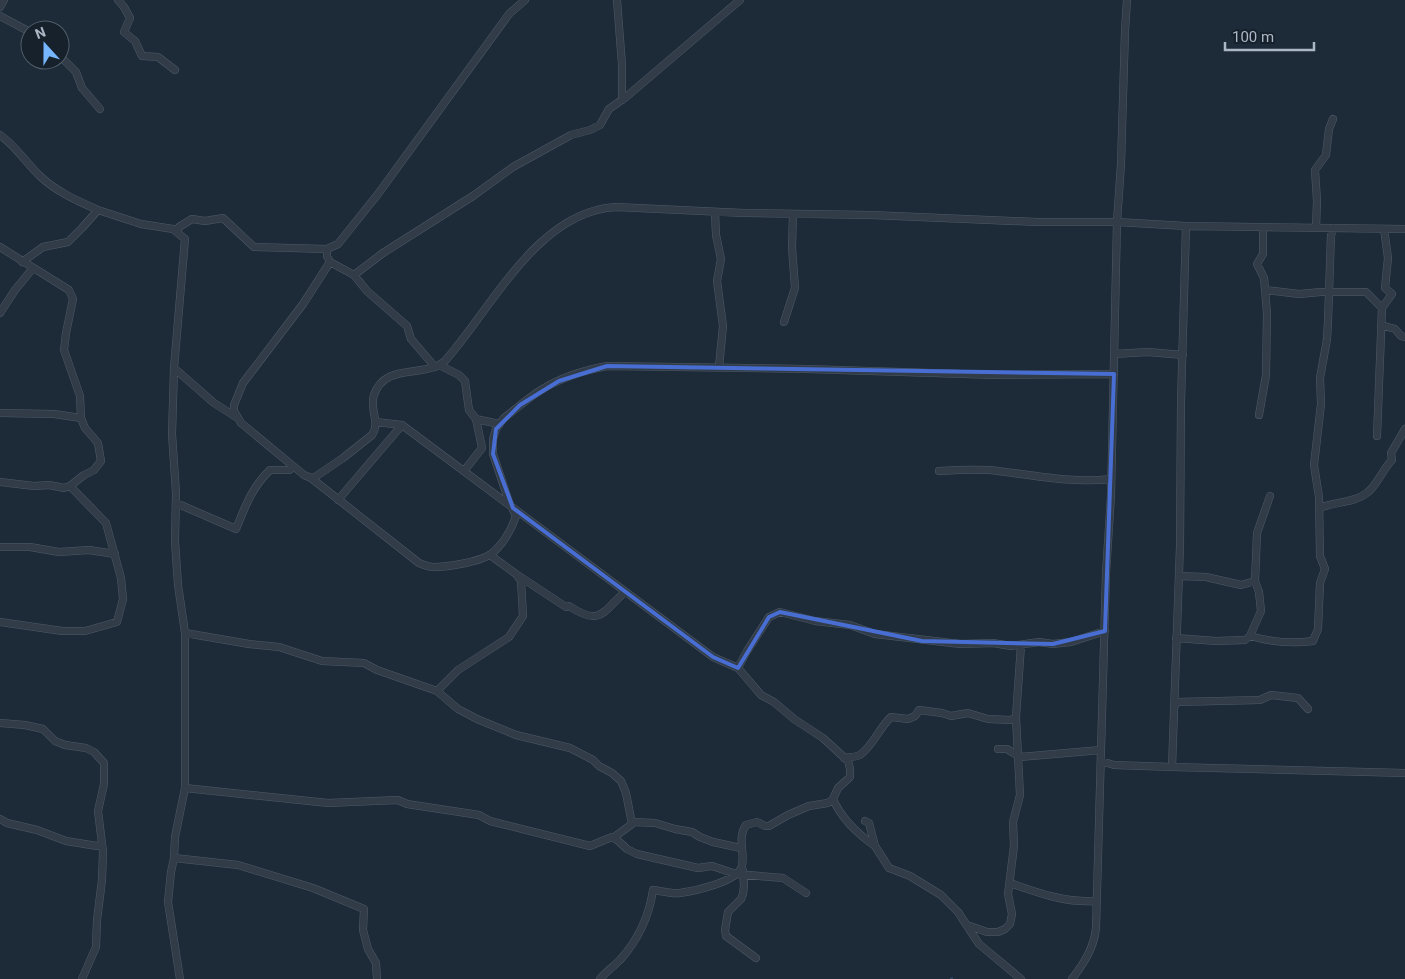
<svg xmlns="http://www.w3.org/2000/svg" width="1405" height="979" font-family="Roboto,sans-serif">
<rect width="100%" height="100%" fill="#1d2b38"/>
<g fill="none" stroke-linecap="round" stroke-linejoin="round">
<path stroke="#2f4861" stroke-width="2" d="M951,979l1,-1"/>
<g stroke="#4f5a67" stroke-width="8">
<path id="minor" d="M118,0l6,7 6,11 -6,14 11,9 7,15 16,1 17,13
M617,0l5,65v35
M740,0l-114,97 -17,12 -9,16 -10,5 -19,5 -58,32 -40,29 -90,57 -29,22 -24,-13 -27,42 -60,79 -9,22v6l7,12 63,52 7,3 4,-1 28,-19 29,-23c9,-13 -3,-25 2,-40 11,-32 47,-17 70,-33 47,-52 93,-151 172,-155l128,6 127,2 166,7h80l69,4 219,3
M0,7l4,-7
M0,16l30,16
M60,56l16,16 6,16 18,21
M0,135c16,11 26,28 41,42 16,15 37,24 57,33
M715,212l1,23 5,24 -4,22 6,45 -4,41
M1316,228l1,-27 -2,-31 11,-15 3,-26 4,-10
M177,232l2,-5 13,-8 13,2 18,-3 31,29 73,2
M0,247l69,43 4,9 -7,34 -2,17 16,46 1,22 4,10 13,15 3,18 -7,9 -10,5 -14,11 -6,2 -15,-3 -15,1 -34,-4
M22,262l21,-15 25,-5 14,-14 16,-18 43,14 32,5 12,10 -11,129 -2,66 4,59 -1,48 3,44 7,48v155l-10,49 -1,21 -3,14 -3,30 12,77
M330,262l-3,-6v-7l11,-5 40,-50 131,-180 16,-14
M354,275l13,16 40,35 4,13 24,28
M1265,290l34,4 22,-2h45l16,16
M0,313l15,-23 18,-22
M784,322l11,-34 -3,-41 1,-33
M1381,325l14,4 6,7 4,1
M1114,354l34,-2 35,3
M439,365l20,10 6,6 4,29 7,9 6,29 -18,23
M174,368l40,35 22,14
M0,413l54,1 27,4
M1259,415l7,-40 1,-62 -3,-35 -7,-14 6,-10v-27
M476,419l23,5
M376,422l26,3
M1377,436l5,-128 10,-14 -7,-6 3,-30 -4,-29
M939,471c16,-1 33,-2 50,-1 40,4 81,14 122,9
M311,478l108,85c5,2 9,4 15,4 13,0 46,-5 57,-13 11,-8 21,-25 25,-38l-7,-14 -16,-48v-15l3,-10 8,-11c12,-9 24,-20 37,-28 19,-12 44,-20 66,-24l200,3 188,6 119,-1
M338,500l64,-75 311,232 25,11 23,27 13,7 20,17 29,19 25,23 2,8v8l-12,11 -5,11 -5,4 -19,3 -21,9 -19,11h-4l-8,-4 -11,3c-9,13 -1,27 -4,41 -4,16 -48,25 -62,27 -8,1 -18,-2 -27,-3 -4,27 -15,50 -33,70 -6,6 -14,12 -20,19
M176,503l60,26c9,-22 16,-42 34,-59h19l5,-3
M1319,508c15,-6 36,-5 49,-16 9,-7 15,-23 24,-32l-1,-7 14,-24
M0,547h30l29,5 30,-2 26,4
M519,576l47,31 3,-1c32,21 33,6 56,-14
M1179,576l27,1 35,8 14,-4
M0,622l62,9h23l32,-9 6,-23 -2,-21 -15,-55 -36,-37
M185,633l64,11 30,3 43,14 42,2 13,7 60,21 21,18 19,10 39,16 54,13 23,12 6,6 13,7 9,8 5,12 6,31 -19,14
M1250,636c21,6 41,8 63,5l5,-12 2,-46 5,-14 -5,-13 -1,-59 -5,-32 7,-61 -1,-26 7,-39 1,-18 3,-86 3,-7
M1176,638l40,3 29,-1 5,-4 11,-25 -2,-19 -4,-11 2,-48 13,-37
M738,668l9,-17 22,-34 11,-5 35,9 35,4 25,9 85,10 33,-1 18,3 28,-4 14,2 18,-2 34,-11
M437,691l21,-21 51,-33 14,-21 -2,-35 -5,-7 -26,-19
M1174,707l3,-5 83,-2 11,-5 27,3 10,11
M0,723l25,2 18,4 12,12 10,4 21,3 8,4 10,11v21l-6,27 5,41 -1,28 -5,40 -1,27 -14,32
M998,749h9l13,8 81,-7
M844,758c5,-1 12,-1 16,-3 13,-9 19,-27 31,-38l17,2 7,-3 4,-6 23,3 9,3 17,-3 20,6 23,1 5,-3
M1101,761l13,4 58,2 8,-221 1,-144 5,-176
M1172,767l233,6
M185,788l143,15 70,-3 9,4 72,11 11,6 100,25 22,-9 3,1 12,11 10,5 61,14 14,-2 24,8 47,4 23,15
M833,799c8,19 25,35 42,47
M0,819l7,4 30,7 29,11 31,5 5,-1
M865,821l4,2 6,23 14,22 21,8 31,19 17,17 21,32 42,35
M632,822l23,1 20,6 17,3 8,5 13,5 28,6
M174,858l64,7 75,23 51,21 -1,21 5,19 8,14 1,16
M743,871l1,15 -1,8 -2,5 -13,13 -3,18 1,6 30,22
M1010,883c28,10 56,20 86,18
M967,925l20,7h11l7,-3 5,-5 2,-10 -4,-20 6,-48 -1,-24 7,-27 -4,-78 5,-72
M1072,979c12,-16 22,-31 24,-51l10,-355 5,-77 6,-274 4,-58 4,-133 2,-31"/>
</g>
<use href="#minor" stroke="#313c48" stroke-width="7"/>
</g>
<path fill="none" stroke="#486ed3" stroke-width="4" stroke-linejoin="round" d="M607,366l507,8 -9,257 -52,13 -131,-3 -142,-29 -11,5 -31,51 -25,-11 -200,-149 -20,-54 3,-25 24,-24 39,-24z"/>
<g transform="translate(45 45) rotate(339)"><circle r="24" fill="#17212c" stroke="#525d6a"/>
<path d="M0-4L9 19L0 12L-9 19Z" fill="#76b6ff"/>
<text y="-8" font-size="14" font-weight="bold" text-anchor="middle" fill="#abb7c6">N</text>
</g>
<path d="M1225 42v8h89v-8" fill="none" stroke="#abb7c6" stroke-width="2.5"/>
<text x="1232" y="42" font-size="15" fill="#abb7c6" stroke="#17212c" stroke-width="4" paint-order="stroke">100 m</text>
</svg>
